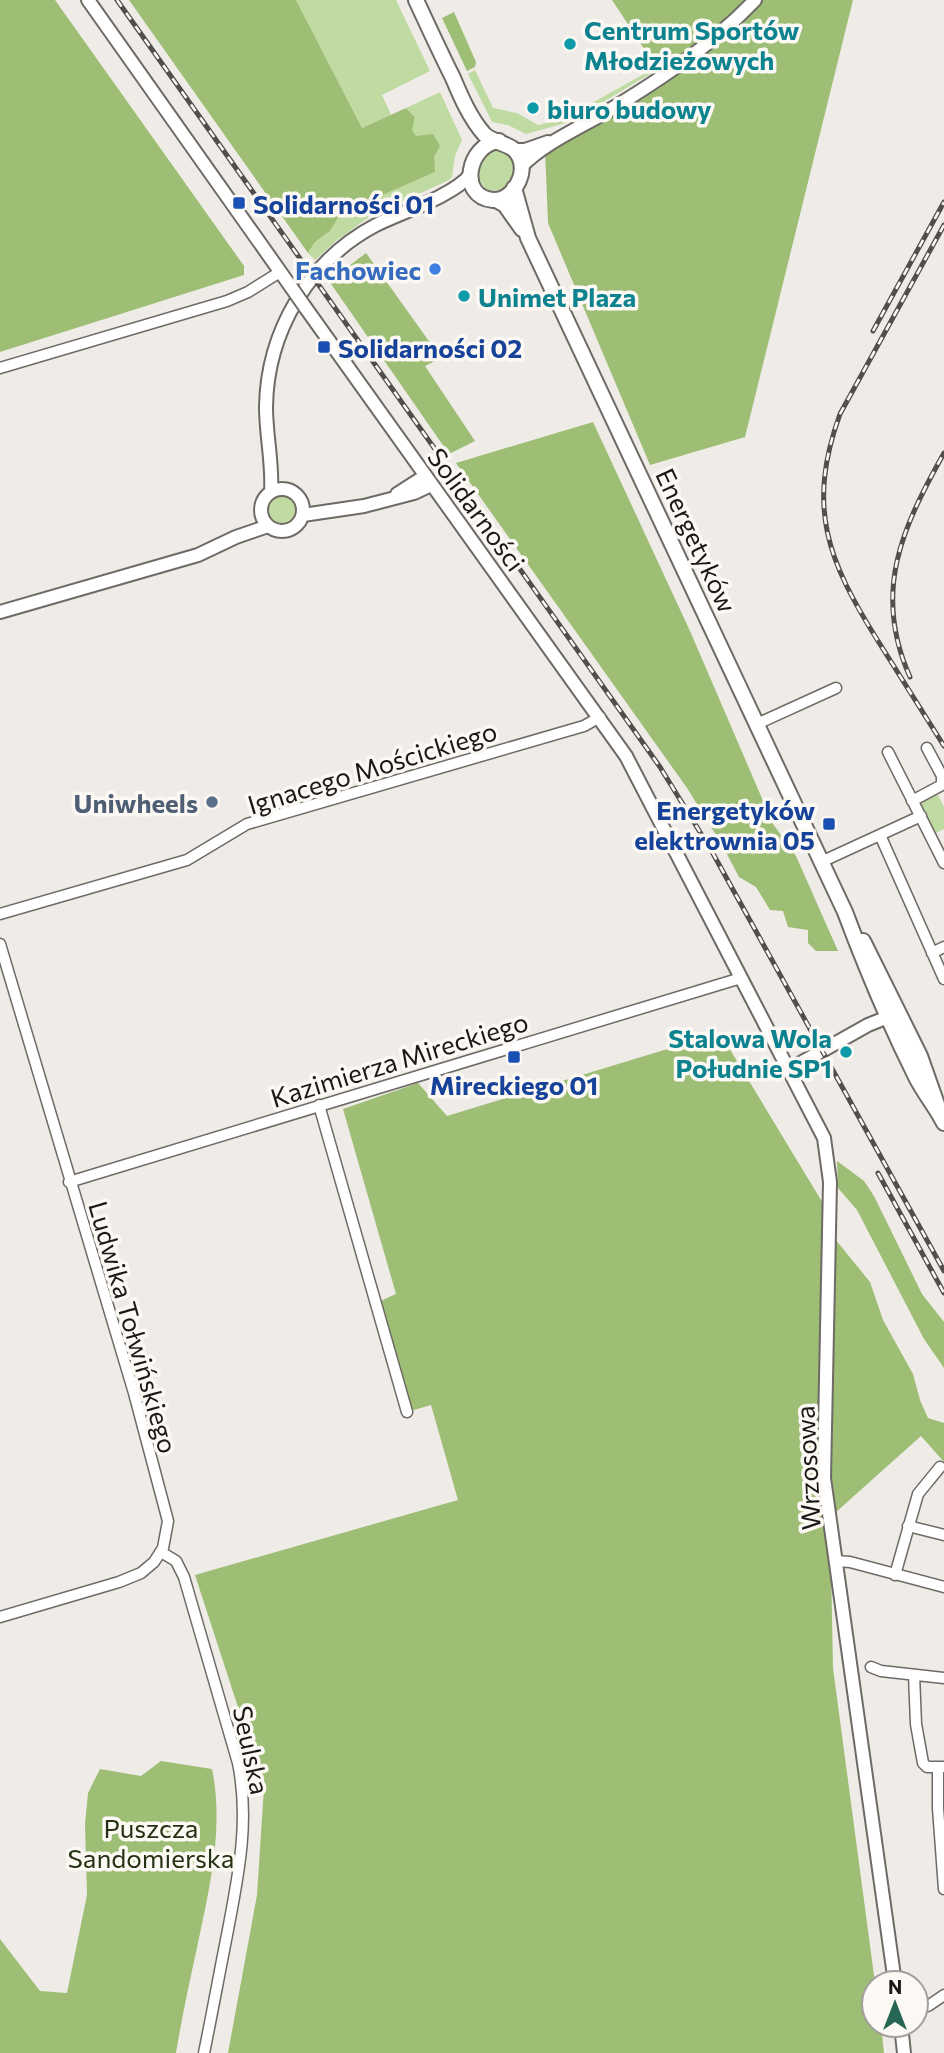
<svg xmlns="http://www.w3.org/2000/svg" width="944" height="2053" font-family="Commissioner,sans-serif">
<rect width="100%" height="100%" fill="#efebe7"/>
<path fill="#c0dba2" d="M296,0h100l34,71 -48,24 9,20 -29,13z
M655,68l2,2 -88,52 -43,12 -18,-9 -16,-3 -24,-48 7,-4 18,38 24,5 21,12 25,-6z
M440,92l22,48 -7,16 -3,21 -3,3 -80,37 -33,24 -21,19 -7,-7 7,-11 15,-11 8,-13 14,-12 24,-8 59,-26 -24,-42 4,-13 -9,-9z
M496,148l14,6c9,19 -1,43 -24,35 -14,-14 -7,-32 10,-41z
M267 510a15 15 0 1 1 30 0a15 15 0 1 1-30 0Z
M937,793l7,14v22l-10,5 -16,-33z"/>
<path fill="#9dbe74" d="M0,0h55l189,266v9l-244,77z
M129,0h167l66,128 44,-20 9,9 -3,13 4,6 17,-2 7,12 -6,11 1,15 -59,26 -24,8 -14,12 -8,13 -15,11 -7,11z
M612,0h241l-108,437 -95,28 -102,-242 -3,-74 121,-67z
M454,12l22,50 -1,5 -8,4 -25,-53z
M366,253l75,105 -16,8 50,75 -26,13 -120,-173z
M593,422l97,209 83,193 23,32 42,95h-22l-8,-8v-13l-20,-3 -5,-16 -13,-1 -14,-23 -17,-10 -18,-34 -34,-55 -231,-325z
M720,1033l104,172 9,463 42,315 -1,42h7l3,28h-656l29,-158 7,-108 -69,-212 263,-75 -27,-95 -24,7 -31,-109 20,-9 -53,-185 75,-26 29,33z
M837,1161l27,20 10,15 48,98 22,28v46l-20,-29 -67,-129 -19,-22z
M835,1239l35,43 13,38 30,54 7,26 8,18 16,5v39l-23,-26 -86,77 -6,-55z
M161,1761l51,8c12,59 -2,116 -14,174 -8,37 -16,73 -22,110h-176v-114l40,52 27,2 20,-98 -2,-71 3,-31 12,-24 41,7z"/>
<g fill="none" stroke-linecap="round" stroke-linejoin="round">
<g stroke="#6e6a66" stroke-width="13">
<path id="minor" d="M0,368l227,-67 21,-9 32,-20
M757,724l79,-36
M888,752l56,111
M912,801l30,-16v-9l-15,-28
M880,835l64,144
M821,862l100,-46
M0,914l187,-54 60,-36 337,-98 16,-9
M0,944l134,449 34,128 -5,27 -9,14 -13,11 -22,9 -119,35
M932,953l12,-6
M319,1105l88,307
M69,1182l672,-204
M908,1526l36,9
M161,1552l15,9 8,16 54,186c12,59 0,114 -11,172 -8,40 -15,79 -23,118
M836,1561l14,1 94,25
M895,1575l23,-81 22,-27
M871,1667l10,4 63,7
M914,1675l2,49 7,39 4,4h16
M938,1768v40l6,81
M928,2006l16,-11"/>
</g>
<g stroke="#6e6a66" stroke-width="16">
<path id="tertiary" d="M88,0l203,287
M515,150h10l23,-8
M521,167c21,-23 60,-40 87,-56 53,-32 104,-66 147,-111
M305,307l321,449 198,382 6,44 -6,296 71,505
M261 510a21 21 0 1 1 42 0a21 21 0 1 1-42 0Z
M271,492c2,-28 -5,-56 -5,-85 1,-75 43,-147 110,-182 26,-13 77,-29 94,-50
M397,494l28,-18
M303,515l61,-9 50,-13 17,-8
M0,612l198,-57 38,-18 32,-11
M788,1070l80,-45 20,-8
M901,2025l3,28"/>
</g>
<g stroke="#6e6a66" stroke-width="18">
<path id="secondary" d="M416,0c12,26 24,52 37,78 8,19 17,40 31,56 12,12 32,7 37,28 4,16 -10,39 -28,38 -36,-3 -25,-56 6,-59
M514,188l14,50 317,674c21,56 44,111 71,165 8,16 20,30 28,46
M496,200l9,5 17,24
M863,941l57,115 18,51"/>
</g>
<use href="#minor" stroke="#fff" stroke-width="10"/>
<use href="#tertiary" stroke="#fff" stroke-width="12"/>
<use href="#secondary" stroke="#fff" stroke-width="14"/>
<g stroke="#514f4d" stroke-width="5">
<path id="rail" d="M117,0l543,767 51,83 233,421
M944,225l-104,189c-34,94 -12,147 38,227 22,35 44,70 66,105
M873,331l71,-129
M910,677c-38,-85 -8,-149 34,-224
M878,1173l66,120"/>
</g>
<use href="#rail" stroke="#fcf8f4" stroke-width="2.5" stroke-dasharray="8" stroke-linecap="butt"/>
<g stroke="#6e6a66" stroke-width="16" stroke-linecap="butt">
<path id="tertiary-bridge" d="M291,287l14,20"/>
</g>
<use href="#tertiary-bridge" stroke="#fff" stroke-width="12"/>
</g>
<g fill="#0f9aa8" stroke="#fcf8f4" stroke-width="2.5">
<circle cx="570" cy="44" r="7"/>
<circle cx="533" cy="108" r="7"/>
<circle cx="464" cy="296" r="7"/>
<circle cx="846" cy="1052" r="7"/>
</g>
<g fill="#1a4fb4" stroke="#fcf8f4" stroke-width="2.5">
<rect x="232" y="196" width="14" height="14" rx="3.5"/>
<rect x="317" y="340" width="14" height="14" rx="3.5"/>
<rect x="822" y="817" width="14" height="14" rx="3.5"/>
<rect x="507" y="1050" width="14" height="14" rx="3.5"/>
</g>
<circle fill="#3f7fe0" stroke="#fcf8f4" stroke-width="2.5" cx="435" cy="269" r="7"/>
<circle fill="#5c6f8a" stroke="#fcf8f4" stroke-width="2.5" cx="212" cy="802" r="7"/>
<g text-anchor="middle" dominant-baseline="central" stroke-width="7" stroke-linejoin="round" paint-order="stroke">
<g font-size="26" font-weight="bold" fill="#0d838f" stroke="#fcf8f4" text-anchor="start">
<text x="584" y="29">Centrum Sportów<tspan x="584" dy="30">Młodzieżowych</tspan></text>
<text x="547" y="108">biuro budowy</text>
<text x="478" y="296">Unimet Plaza</text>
<text x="832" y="1037" text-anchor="end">Stalowa Wola<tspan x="832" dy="30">Południe SP1</tspan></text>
</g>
<g font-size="26" font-weight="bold" fill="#164399" stroke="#fcf8f4" text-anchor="start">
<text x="253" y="203">Solidarności 01</text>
<text x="338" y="347">Solidarności 02</text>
<text x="815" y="809" text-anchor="end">Energetyków<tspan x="815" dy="30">elektrownia 05</tspan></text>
<text x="514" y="1084" text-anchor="middle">Mireckiego 01</text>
</g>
<g font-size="26" font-weight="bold" fill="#366cbe" stroke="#fcf8f4" text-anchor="end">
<text x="421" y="269">Fachowiec</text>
</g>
<g font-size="26" fill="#1a1917" stroke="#fcf8f4">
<text transform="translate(477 509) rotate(54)">Solidarności</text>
<text transform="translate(697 540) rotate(65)">Energetyków</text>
<text transform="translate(372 767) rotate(-17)">Ignacego Mościckiego</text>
<text transform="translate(399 1059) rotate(-17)">Kazimierza Mireckiego</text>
<text transform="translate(134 1327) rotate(74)">Ludwika Tołwińskiego</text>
<text transform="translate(807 1468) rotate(-93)">Wrzosowa</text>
<text transform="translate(252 1750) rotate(78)">Seulska</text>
</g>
<g font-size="26" font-weight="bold" fill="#4e5e75" stroke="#fcf8f4" text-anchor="end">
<text x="198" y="802">Uniwheels</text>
</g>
<g font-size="26" fill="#243112" stroke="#fcf8f4">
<text x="151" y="1827">Puszcza<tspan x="151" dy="30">Sandomierska</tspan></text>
</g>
</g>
<g transform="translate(895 2004)"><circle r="33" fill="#fcf8f4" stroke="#a29f9c" stroke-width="2"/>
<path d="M0-5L12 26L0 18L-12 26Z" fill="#266654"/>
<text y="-10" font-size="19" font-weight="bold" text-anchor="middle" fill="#1a1917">N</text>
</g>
</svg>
